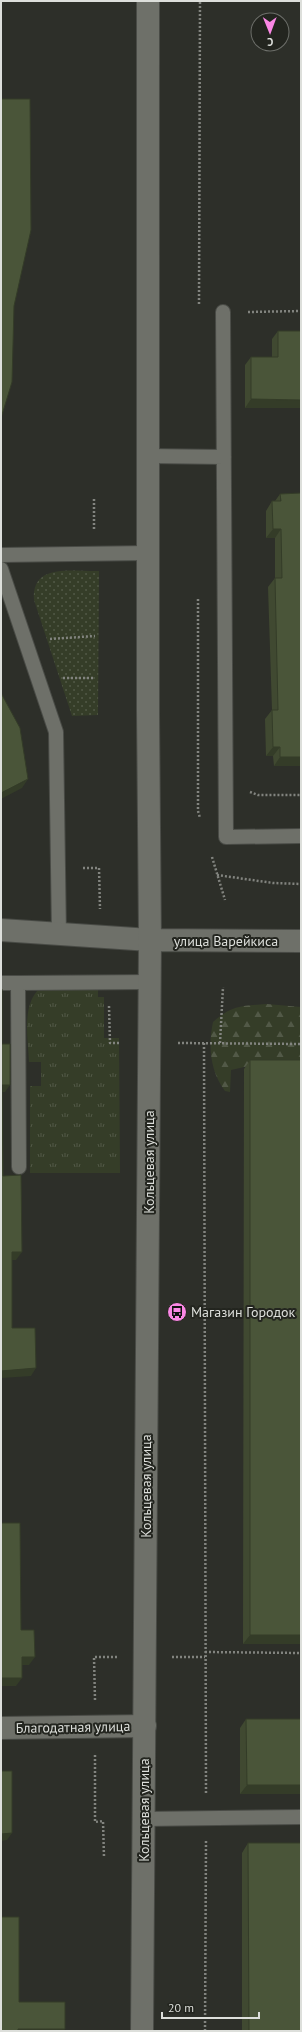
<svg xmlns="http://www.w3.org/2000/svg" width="302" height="2032" font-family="'PT Sans',sans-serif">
<defs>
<pattern id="grass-tufts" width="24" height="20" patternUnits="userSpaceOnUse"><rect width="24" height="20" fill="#353d28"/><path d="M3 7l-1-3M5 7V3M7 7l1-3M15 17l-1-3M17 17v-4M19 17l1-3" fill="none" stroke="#525947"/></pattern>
<pattern id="forest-firs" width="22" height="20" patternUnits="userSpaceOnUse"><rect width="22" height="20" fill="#353d28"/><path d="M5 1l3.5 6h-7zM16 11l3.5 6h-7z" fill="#525947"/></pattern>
<pattern id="park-dots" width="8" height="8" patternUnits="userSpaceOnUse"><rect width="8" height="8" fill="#353d28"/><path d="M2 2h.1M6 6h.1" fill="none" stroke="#525947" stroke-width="1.8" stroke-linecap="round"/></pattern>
</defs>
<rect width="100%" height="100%" fill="#2d2f29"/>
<path fill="url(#grass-tufts)" d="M98,986v11h6v41h15l1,135h-90v-87h11v-24h-12c-1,-24 -8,-58 12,-75z"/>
<path fill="url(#forest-firs)" d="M267,1004l34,3v56l-48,2 -22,5 -1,22 -5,-1c-15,-20 -17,-45 -12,-69 19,-17 29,-16 54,-18z"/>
<path fill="url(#park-dots)" d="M99,571l-1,144 -26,1 -38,-116c-3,-38 40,-28 65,-29z"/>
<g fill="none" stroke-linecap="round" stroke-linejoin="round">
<g stroke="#494b46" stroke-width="16">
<path id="service" d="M223,312l3,525 75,-1
M148,456l76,1
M1,555l147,-2
M1,569l55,163 3,203
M1,983h17
M19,1167l-1,-184 132,-1
M144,1819l157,-2"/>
</g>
<g stroke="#494b46" stroke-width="24">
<path id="minor" d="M1,930l149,10
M1,1728l144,-2"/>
</g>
<g stroke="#494b46" stroke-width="24">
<path id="tertiary" d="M150,940l151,1
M142,2031l8,-1091 -2,-228v-711"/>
</g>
<path stroke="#82847f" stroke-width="2.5" stroke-dasharray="2 2" stroke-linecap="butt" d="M199,304l1,-303
M248,312l53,-1
M94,499v30
M198,599v212l2,7
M50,639l45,-3
M63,678h32
M250,792l8,3h43
M212,857l13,43
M83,868h16l1,41
M217,875l56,8 28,1
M109,1006l1,37h11
M178,1043l123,1
M204,1043l2,751
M220,1043l3,-56
M205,1652l96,1
M172,1657h33
M95,1700l-1,-43h23
M95,1755v67l8,-1 1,36
M205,2031l1,-190"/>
<use href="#service" stroke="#6e7069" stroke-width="14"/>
<use href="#minor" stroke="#6e7069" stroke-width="22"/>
<use href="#tertiary" stroke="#6e7069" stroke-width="22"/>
</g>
<path fill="#404931" d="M278,331h23v77h-56v-43l6,-8h21v-18z
M280,494l21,272h-27l-1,-10h-7l-1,-37 7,-9 -4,-123 7,-9v-40h-9v-27l6,-10h3z
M250,1060l51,584h-58l1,-575z
M246,1719h55v75h-61v-66z
M248,1843l53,188h-59v-178z"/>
<path fill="#343c28" d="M251,399l50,1v8h-56z
M273,529h8l-6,9h-9z
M273,747h7l-7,9h-7z
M280,757h21v9h-27z
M28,779l-6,9 -21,11v-6z
M2,1085h8l-5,7h-4z
M12,1252h10l-6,8h-10z
M36,1368l-5,8 -30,2v-7z
M250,1635h51v9h-58z
M22,1657h13l-6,8h-13z
M1,1678h21l-6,8h-15z
M247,1785h54v9h-61z
M12,1833l-5,7 -6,1v-7z
M18,2029h47l-2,2h-47z"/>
<path fill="#4a5539" stroke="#343c28" d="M1,99h29l1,131 -17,76 -2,76 -11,36z
M278,331h23v69l-50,-1v-42h27z
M301,493v264h-21v-10h-7l-1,-37h6l-3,-132h7l-1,-49h-8l-1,-28h9l-1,-7z
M1,693l19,35 8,51 -27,14z
M1,989h1v55h8v41h-8l1,91 18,-1 1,77h-10v76h23l1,40 -35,3z
M250,1060h51v575h-51z
M1,1523h19l1,107h13l1,27h-13v21h-21z
M246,1719h55v66h-54z
M1,1771h11v62l-11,1z
M248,1843h53v188h-52z
M1,1917h18v85h46v27h-47v2h-17z"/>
<defs>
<g id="bus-disc" transform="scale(1)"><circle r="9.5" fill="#fb87e5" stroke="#23251f"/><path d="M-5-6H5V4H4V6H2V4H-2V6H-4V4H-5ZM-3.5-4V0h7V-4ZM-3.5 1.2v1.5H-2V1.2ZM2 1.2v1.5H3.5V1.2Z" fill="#111"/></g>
</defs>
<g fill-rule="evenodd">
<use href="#bus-disc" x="177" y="1312"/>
</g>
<g text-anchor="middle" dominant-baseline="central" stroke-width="4" stroke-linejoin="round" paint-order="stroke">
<g font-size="14" fill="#dddfdb" stroke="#23251f">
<text x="226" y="941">улица Варейкиса</text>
<text transform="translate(149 1162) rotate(-90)">Кольцевая улица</text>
<text transform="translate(146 1486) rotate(-90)">Кольцевая улица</text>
<text transform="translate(73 1727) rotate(-1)">Благодатная улица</text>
<text transform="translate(144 1810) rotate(-90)">Кольцевая улица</text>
</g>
<g font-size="14" fill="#dddfdb" stroke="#23251f" text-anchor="start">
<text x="191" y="1312">Магазин Городок</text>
</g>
</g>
<rect width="302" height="2032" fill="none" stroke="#dddfdb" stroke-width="4"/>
<g transform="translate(270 32) rotate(179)"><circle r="19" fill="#23251f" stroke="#6d6f6a"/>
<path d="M0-3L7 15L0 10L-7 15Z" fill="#fb87e5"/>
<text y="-6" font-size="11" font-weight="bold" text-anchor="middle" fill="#dddfdb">С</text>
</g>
<path d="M162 2012v6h97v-6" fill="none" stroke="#dddfdb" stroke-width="2"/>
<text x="168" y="2012" font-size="12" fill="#dddfdb" stroke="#23251f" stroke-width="3" paint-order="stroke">20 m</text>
</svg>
